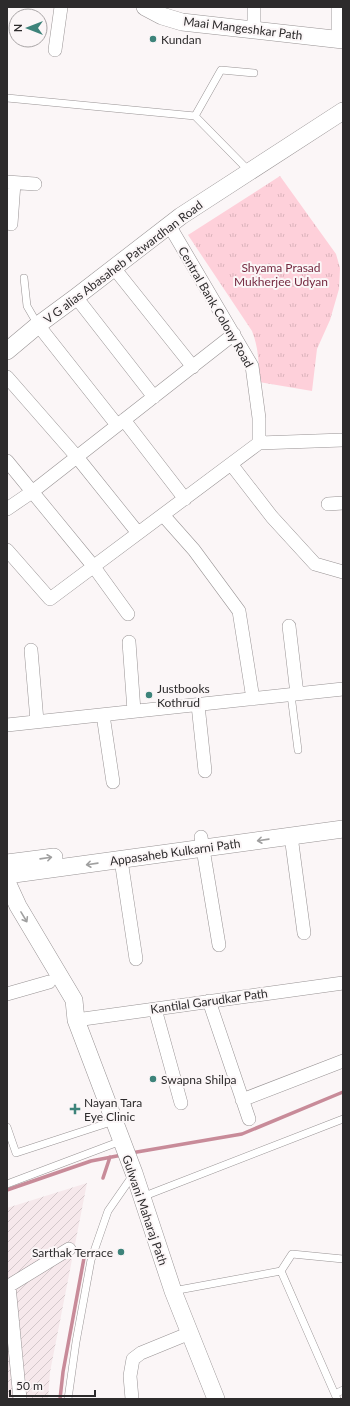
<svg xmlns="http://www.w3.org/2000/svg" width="350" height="1406" font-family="Lato,sans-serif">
<defs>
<pattern id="industrial-furrows" width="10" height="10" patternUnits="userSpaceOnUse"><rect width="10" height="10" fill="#f6e8eb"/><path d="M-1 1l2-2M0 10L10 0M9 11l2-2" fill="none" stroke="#d3c7ca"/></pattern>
<pattern id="park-tufts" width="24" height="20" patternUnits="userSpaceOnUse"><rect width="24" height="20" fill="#fed0da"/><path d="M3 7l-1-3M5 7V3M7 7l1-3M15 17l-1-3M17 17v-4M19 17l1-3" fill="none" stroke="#dab3bb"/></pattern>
</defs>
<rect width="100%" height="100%" fill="#fbf6f7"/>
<path fill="url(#industrial-furrows)" d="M87,1183l-37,189 -2,27h-41v-191z"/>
<path fill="url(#park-tufts)" d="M280,176l56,78 4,14 -1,21 -9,31 -13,29 -5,42 -53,-9c0,-18 0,-33 -7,-51l-64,-96z"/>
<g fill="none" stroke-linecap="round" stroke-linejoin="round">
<path stroke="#c88b99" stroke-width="3.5" d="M131,1153l111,-19 101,-42
M103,1178l7,-21
M7,1190l84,-29 31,-6
M60,1399l3,-27 21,-114"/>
<g stroke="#989394" stroke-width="8">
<path id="service" d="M7,98l188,18 55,56
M195,116l26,-46 33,3
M24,278l3,28 11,19
M291,695l7,55
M7,1127l9,26 98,-32
M7,1184l114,-43
M142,1197l201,-78
M281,1271l56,128
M173,1291l108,-20 11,-17 51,5
M335,1394l8,-4
M68,1399l8,-57 15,-82 17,-49 25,-36"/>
</g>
<g stroke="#989394" stroke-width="14">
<path id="minor" d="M254,7v23
M338,7v33
M55,50l6,-43
M7,182l28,2
M11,224l3,-41
M114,268l79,99
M76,297l78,100
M38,325l79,100
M7,377l70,80 61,76
M124,420l61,79
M259,443l84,-3
M7,461l87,106 34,47
M231,464l41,53 43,47 28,8
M328,504l15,-1
M7,509l25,-17 202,-158
M163,515l31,35 45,61 14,88
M7,550l43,49 209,-156v-25l-7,-52 -83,-141
M289,626l8,68
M129,642l5,69
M31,650l6,71
M198,705l7,66
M103,715l10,67
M7,725l336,-36
M291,836l13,97
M201,837l18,108
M121,860l15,99
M7,994l42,-12
M209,1001l40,118
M155,1009l26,94
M76,1020l267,-37
M242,1100l101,-39
M9,1286l11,113
M7,1287l62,-38
M132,1399l-2,-23 3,-17 8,-6 49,-20"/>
</g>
<g stroke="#989394" stroke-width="18">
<path id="tertiary" d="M145,7l17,9 20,6 161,18
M7,351l31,-26 38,-28 105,-81 162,-105
M7,863l47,-6
M7,875l336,-46
M7,882l11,24 56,94 2,20 58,153 39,118 43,108"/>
</g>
<use href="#service" stroke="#fff" stroke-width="7"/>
<use href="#minor" stroke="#fff" stroke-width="13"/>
<use href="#tertiary" stroke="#fff" stroke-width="17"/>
</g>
<defs><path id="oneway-shaft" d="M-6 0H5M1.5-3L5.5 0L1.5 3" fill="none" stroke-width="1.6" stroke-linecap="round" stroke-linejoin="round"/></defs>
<g stroke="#a0a0a0">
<use href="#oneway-shaft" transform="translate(263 840) rotate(172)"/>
<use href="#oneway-shaft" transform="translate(46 858) rotate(-8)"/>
<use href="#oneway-shaft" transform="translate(92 864) rotate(172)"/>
<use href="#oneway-shaft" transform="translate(24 917) rotate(59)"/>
</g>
<g fill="#3d837a" stroke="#fbf6f7" stroke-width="1.5">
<circle cx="153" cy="39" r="4"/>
<circle cx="149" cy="695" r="4"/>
<circle cx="153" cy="1079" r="4"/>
<path d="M73 1103h4v4h4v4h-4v4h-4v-4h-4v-4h4z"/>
<circle cx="121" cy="1252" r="4"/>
</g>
<g text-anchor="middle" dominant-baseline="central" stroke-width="4" stroke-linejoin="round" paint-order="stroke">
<g font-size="12" fill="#2d2b2c" stroke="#fbf6f7">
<text transform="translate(243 28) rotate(7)">Maai Mangeshkar Path</text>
<text transform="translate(123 262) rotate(-37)">V G alias Abasaheb Patwardhan Road</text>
<text transform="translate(216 307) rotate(60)">Central Bank Colony Road</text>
<text transform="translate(175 852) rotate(-8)">Appasaheb Kulkarni Path</text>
<text transform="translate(209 1001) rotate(-8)">Kantilal Garudkar Path</text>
<text transform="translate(145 1210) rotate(71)">Gulwani Maharaj Path</text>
</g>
<g font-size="12" fill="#2d2b2c" stroke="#fbf6f7" text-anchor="start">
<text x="161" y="39">Kundan</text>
<text x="157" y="688">Justbooks<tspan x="157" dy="14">Kothrud</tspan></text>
<text x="161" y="1079">Swapna Shilpa</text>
<text x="84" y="1102">Nayan Tara<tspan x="84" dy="14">Eye Clinic</tspan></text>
<text x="113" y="1252" text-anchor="end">Sarthak Terrace</text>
</g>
<g font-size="12" fill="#752a41" stroke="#fbf6f7">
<text x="281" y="267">Shyama Prasad<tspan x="281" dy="14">Mukherjee Udyan</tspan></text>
</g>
</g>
<rect width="350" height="1406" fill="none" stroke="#2d2b2c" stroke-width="16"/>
<g transform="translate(28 28) rotate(270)"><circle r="19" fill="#fbf6f7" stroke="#a9a5a6"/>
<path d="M0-3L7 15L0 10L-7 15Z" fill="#3d837a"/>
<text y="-6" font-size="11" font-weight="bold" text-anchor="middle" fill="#2d2b2c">N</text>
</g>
<path d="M10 1390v6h85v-6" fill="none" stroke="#2d2b2c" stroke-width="2"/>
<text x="16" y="1390" font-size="12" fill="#2d2b2c" stroke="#fbf6f7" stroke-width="3" paint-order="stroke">50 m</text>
</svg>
